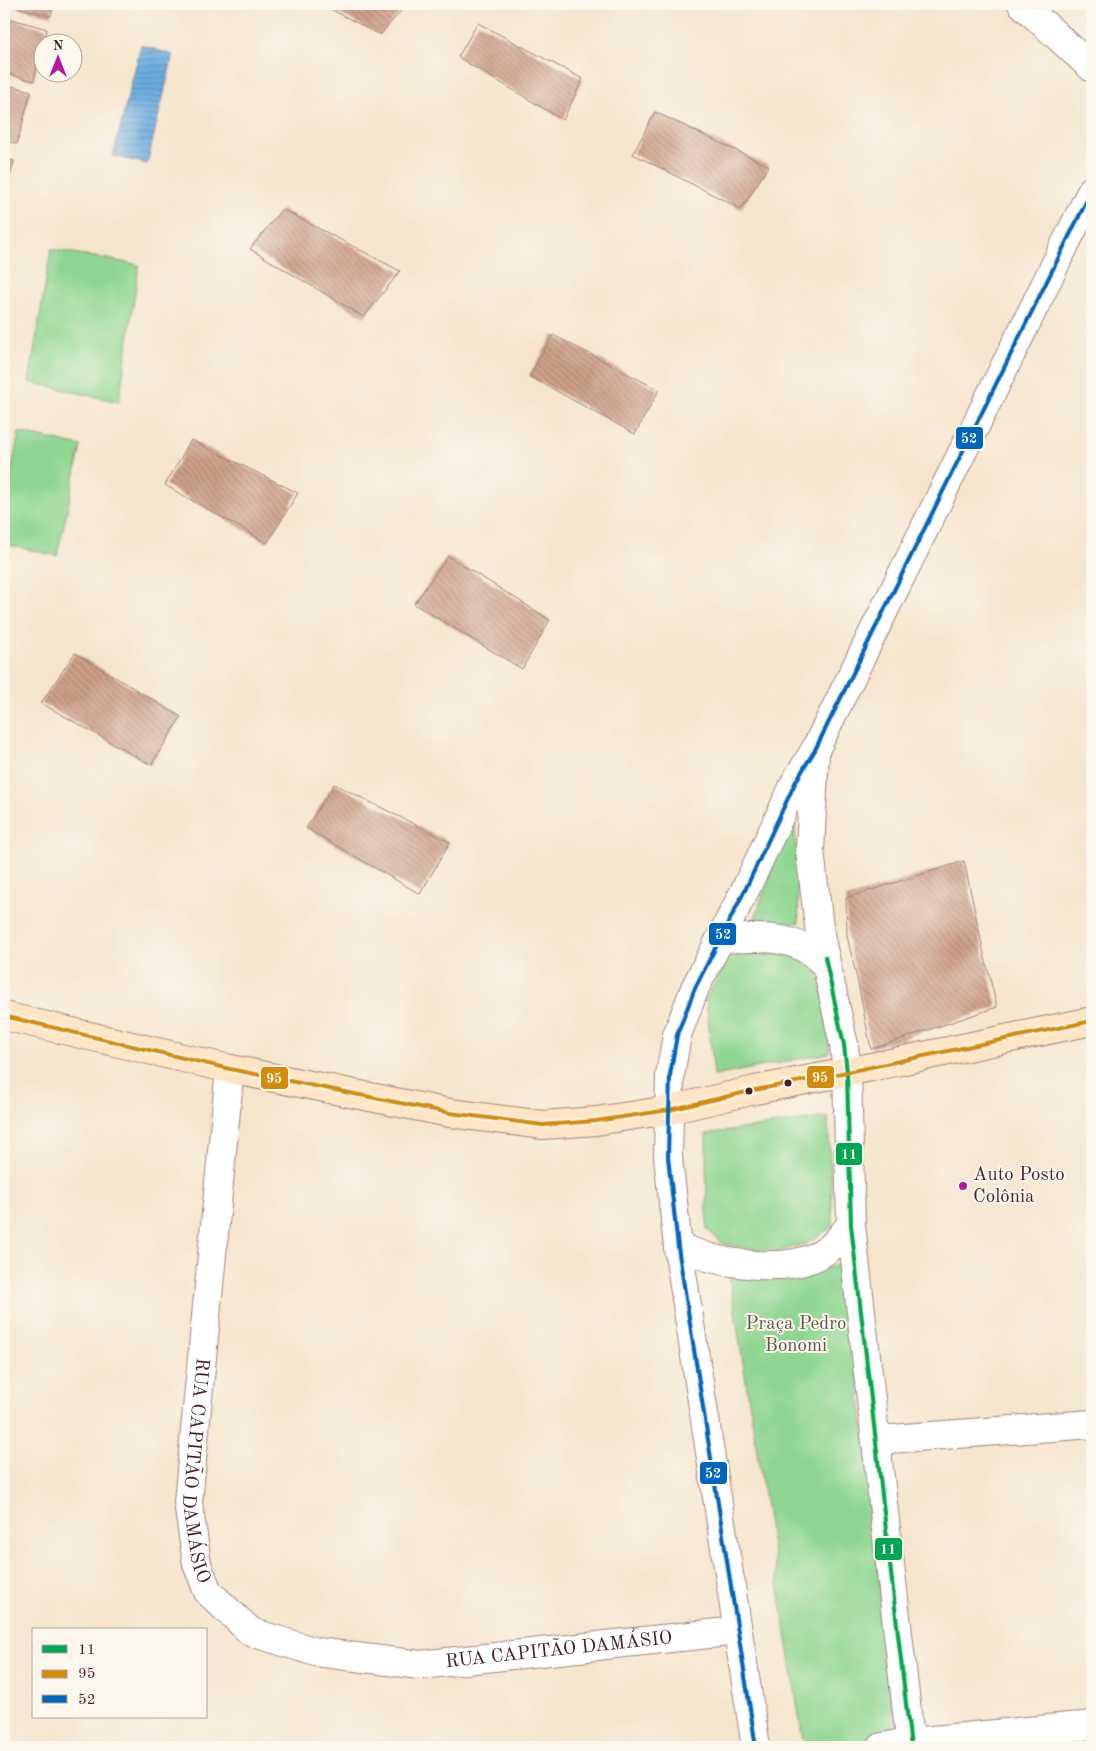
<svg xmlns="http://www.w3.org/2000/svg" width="1096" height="1751" font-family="'Old Standard TT',serif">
<defs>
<pattern id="water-rules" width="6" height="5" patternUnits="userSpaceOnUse" patternTransform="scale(1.25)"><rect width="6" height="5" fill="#6baddf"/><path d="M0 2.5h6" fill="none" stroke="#5a8cb5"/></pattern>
<pattern id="building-back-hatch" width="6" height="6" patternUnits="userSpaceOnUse" patternTransform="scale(1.25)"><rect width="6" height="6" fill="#cea18a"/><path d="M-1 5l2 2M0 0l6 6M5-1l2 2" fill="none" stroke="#a98371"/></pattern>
</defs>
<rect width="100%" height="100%" fill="#fbf7ec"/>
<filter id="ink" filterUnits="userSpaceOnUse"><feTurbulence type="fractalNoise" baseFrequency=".02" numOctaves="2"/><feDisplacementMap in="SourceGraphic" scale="10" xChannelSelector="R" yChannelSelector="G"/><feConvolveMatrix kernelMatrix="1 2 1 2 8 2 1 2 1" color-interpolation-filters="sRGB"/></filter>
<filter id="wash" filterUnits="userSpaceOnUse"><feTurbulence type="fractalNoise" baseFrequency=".0096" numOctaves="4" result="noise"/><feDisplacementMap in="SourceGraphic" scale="20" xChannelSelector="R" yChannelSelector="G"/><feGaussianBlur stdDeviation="1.12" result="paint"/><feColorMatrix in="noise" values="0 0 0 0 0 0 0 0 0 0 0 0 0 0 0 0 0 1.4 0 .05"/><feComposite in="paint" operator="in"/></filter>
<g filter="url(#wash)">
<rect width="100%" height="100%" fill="#f5e5cd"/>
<path fill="#8dd590" stroke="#6c7a5e" d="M51,249l88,16 -20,137 -90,-20z
M19,432l62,14 -24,110 -53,-12v-34z
M794,806l5,117 -45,-3z
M764,948l21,1 32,22 13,45 -1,37 -115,23 -8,-78 22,-38 15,-7z
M828,1117l5,109 -27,18 -27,7 -26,-2 -31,-6 -15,-14 -1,-95z
M846,1261l51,486h-93l-76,-478 61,6 30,-3z"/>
<path fill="url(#water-rules)" stroke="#5a6685" d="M141,45l32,10 -26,109 -34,-8z"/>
<g id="blocks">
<path fill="url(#building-back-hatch)" d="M12,4h42l-3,12 -39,-10z
M321,4h86l-27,31z
M8,18l39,11 -3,13h-2l-8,39 -30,-8v-38z
M478,23l105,56 -20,41 -105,-63z
M4,84l27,7 -14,53 -13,-4z
M655,112l114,54 -28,43 -108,-55z
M4,159l10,2 -10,36z
M282,209l118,62 -36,46 -114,-68z
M553,335l106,55 -24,44 -106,-58z
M191,440l107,53 -31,50 -102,-58z
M448,556l102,64 -28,49 -108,-65z
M75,653l106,64 -30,48 -110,-62z
M334,784l116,58 -30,52 -114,-66z
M964,861l20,93 13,53 -126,42 -14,-71 -10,-42 -1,-38z"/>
</g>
</g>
<g filter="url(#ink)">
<use href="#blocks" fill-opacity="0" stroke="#a0827c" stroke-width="1"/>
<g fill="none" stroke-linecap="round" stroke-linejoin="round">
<g stroke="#a0827c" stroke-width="30">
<g id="minor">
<path d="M1022,4l70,64"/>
<path d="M815,752l-5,99 10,84 24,110 3,27 4,153 60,522"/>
<path d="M720,939c29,-1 62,-5 88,11 7,4 12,10 18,15"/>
<path id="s1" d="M230,1069l-42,433 9,62 11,28 43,40 65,20 104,13 317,-34"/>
<path d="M678,1247c11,3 22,8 33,11 33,8 87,14 116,-8 9,-6 16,-17 24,-25"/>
<path d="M877,1440l215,-16"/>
<path d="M756,1747l-78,-500 -10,-90 2,-82 7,-40 18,-47 52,-102 49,-105 19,-31 277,-560"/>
<path d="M882,1747l28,-5 182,-17"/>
</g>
</g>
<g stroke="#a0827c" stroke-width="30">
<path id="secondary" d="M4,1016l226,53 220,44 93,12 53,-4 73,-11 86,-20 92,-18 245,-51"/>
</g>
<use href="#minor" stroke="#fff" stroke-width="28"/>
<use href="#secondary" stroke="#fee5c5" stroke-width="28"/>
<g stroke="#fbf7ec" stroke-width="8">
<path id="bus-1" d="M825,957l19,88 3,27 4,153 60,522"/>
</g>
<g stroke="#fbf7ec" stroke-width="8">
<path id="bus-2" d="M4,1016l226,53 220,44 93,12 53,-4 73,-11 86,-20 92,-18 245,-51"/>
</g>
<g stroke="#fbf7ec" stroke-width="8">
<path id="bus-3" d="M756,1747l-78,-500 -10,-90 2,-82 7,-40 18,-47 52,-102 49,-105 19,-31 277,-560"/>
</g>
<use href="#bus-1" stroke="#00a651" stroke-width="4"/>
<use href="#bus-2" stroke="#d48b09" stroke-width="4"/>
<use href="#bus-3" stroke="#0065bd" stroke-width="4"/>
</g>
</g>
<g fill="#4a1f2b" stroke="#fbf7ec" stroke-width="2">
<circle cx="788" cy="1083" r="4.5"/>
<circle cx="749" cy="1091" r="4.5"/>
</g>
<circle fill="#b5179e" stroke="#fbf7ec" stroke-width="2" cx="963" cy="1186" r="5"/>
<g text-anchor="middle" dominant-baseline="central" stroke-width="4" stroke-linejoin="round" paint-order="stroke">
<g font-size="19" fill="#4a1f2b" stroke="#fbf7ec" text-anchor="start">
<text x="973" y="1175">Auto Posto<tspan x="973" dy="22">Colônia</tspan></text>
</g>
<g font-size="19" fill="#5e5649" stroke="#fbf7ec">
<text x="796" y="1324">Praça Pedro<tspan x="796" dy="22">Bonomi</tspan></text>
</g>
<g font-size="19" fill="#4a1f2b" stroke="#fbf7ec">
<text stroke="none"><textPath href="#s1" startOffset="404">RUA CAPITÃO DAMÁSIO</textPath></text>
<text stroke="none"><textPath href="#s1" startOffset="899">RUA CAPITÃO DAMÁSIO</textPath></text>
</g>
</g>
<g stroke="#fbf7ec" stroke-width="2">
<rect x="955" y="426" width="29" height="24" rx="5" fill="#0065bd"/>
<rect x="708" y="922" width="29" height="24" rx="5" fill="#0065bd"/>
<rect x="806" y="1065" width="29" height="24" rx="5" fill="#d48b09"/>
<rect x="260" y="1066" width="29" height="24" rx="5" fill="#d48b09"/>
<rect x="835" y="1142" width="28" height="24" rx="5" fill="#00a651"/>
<rect x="699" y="1461" width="29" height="24" rx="5" fill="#0065bd"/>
<rect x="874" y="1537" width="29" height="24" rx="5" fill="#00a651"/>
</g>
<g font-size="14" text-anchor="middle" font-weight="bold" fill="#fff">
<text x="969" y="443">52</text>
<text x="723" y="939">52</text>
<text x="820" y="1082">95</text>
<text x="274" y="1083">95</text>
<text x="849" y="1159">11</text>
<text x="713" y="1478">52</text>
<text x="888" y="1554">11</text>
</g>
<rect width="1096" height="1751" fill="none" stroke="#fbf7ec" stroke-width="20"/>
<rect x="32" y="1628" width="175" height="90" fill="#fbf7ec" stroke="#b4a19f"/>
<rect x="42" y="1645" width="25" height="8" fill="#00a651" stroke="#b4a19f"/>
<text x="78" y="1654" font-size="15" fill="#4a1f2b">11</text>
<rect x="42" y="1670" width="25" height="8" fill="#d48b09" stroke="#b4a19f"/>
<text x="78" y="1678" font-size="15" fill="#4a1f2b">95</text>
<rect x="42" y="1695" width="25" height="8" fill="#0065bd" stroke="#b4a19f"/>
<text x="78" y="1704" font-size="15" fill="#4a1f2b">52</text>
<g transform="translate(58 58)"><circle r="24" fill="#fbf7ec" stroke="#b4a19f"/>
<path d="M0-4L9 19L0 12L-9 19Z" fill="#b5179e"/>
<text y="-8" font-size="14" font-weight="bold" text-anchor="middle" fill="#4a1f2b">N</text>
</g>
</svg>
